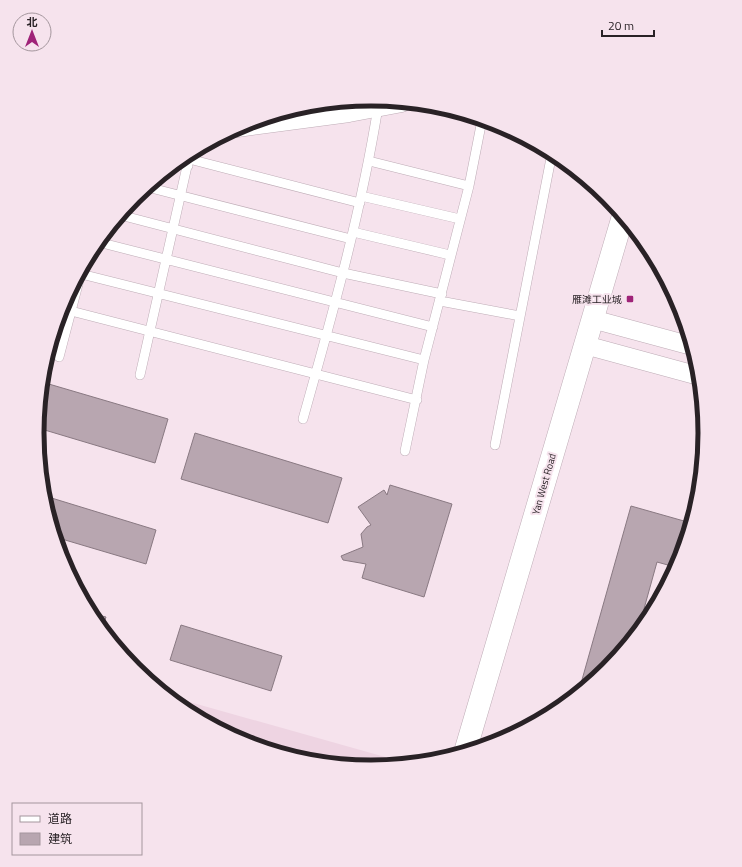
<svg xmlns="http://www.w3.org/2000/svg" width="742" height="867" font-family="'Titillium Web','Noto Sans SC',sans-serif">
<rect width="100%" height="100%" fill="#f6e3ed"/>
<path fill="#eed4e2" d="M165,695l245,69 -39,3 -65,-6 -63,-19 -58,-31z"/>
<path fill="#b8a6b0" stroke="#897982" d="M42,382l126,37 -13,44 -117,-35z
M195,433l147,45 -14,45 -147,-44z
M390,485l62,19 -28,93 -62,-19 4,-14 -23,-4 -2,-4 22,-9 -2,-13 6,-7 4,-2 -13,-18 26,-17 3,5z
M43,490l4,1 -2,5 111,34 -10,34 -91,-27 -12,-39z
M631,506l60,17 -9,32 -3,-1 -4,13 -18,-5 -20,72 -30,36 -29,24z
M90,613l16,4 -4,12 -9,-10z
M181,625l101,31 -11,35 -101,-31z"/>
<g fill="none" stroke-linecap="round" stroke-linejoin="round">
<g stroke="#beacb6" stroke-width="10">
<path id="lane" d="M189,159l171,44
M369,161l100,25
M176,163l12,3
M147,187l204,52
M361,196l99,23
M120,215l223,58 99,21
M353,232l97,23
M98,242l335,85
M81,274l343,86
M440,301l80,15
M71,311l346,89
M59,357l23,-88
M140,375l50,-222
M303,419c29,-103 58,-206 75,-312
M495,445l57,-292
M405,451l19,-91 45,-174 13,-66"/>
</g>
<g stroke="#beacb6" stroke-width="19">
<path id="street" d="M237,128l112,-15 53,-10
M592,319l100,27
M585,345l114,31"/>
</g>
<g stroke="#beacb6" stroke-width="23">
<path id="secondary" d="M465,752l158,-536"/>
</g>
<use href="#lane" stroke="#fff" stroke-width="9"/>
<use href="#street" stroke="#fff" stroke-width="18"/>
<use href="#secondary" stroke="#fff" stroke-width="22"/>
</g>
<rect fill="#9f2378" stroke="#f6e3ed" stroke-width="1.5" x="626" y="295" width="8" height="8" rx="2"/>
<g text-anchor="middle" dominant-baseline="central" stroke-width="4" stroke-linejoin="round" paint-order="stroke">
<g font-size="10" fill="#292226" stroke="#f6e3ed" text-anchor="end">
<text x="622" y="299">雁滩工业城</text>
</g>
<g font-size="10" fill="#292226" stroke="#f6e3ed">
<text transform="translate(544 484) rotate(-74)">Yan West Road</text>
</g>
</g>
<path d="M0 0H742V867H0ZM44 433a327 327 0 1 1 654 0a327 327 0 1 1-654 0Z" fill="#f6e3ed" fill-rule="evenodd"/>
<path fill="none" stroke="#292226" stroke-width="5" d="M44 433a327 327 0 1 1 654 0a327 327 0 1 1-654 0Z"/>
<rect x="12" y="803" width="130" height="52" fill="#f6e3ed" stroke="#a4969d"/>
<rect x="20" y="816" width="20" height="6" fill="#ffffff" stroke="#a4969d"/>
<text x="48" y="823" font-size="12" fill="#292226">道路</text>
<rect x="20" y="833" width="20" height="12" fill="#b8a6b0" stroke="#a4969d"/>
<text x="48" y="843" font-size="12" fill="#292226">建筑</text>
<g transform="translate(32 32)"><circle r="19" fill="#f6e3ed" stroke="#a4969d"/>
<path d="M0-3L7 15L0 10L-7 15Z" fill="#9f2378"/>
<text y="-6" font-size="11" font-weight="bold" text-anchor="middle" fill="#292226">北</text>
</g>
<path d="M602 30v6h52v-6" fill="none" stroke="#292226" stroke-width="2"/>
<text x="608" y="30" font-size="12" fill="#292226" stroke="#f6e3ed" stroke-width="3" paint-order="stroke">20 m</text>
</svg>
